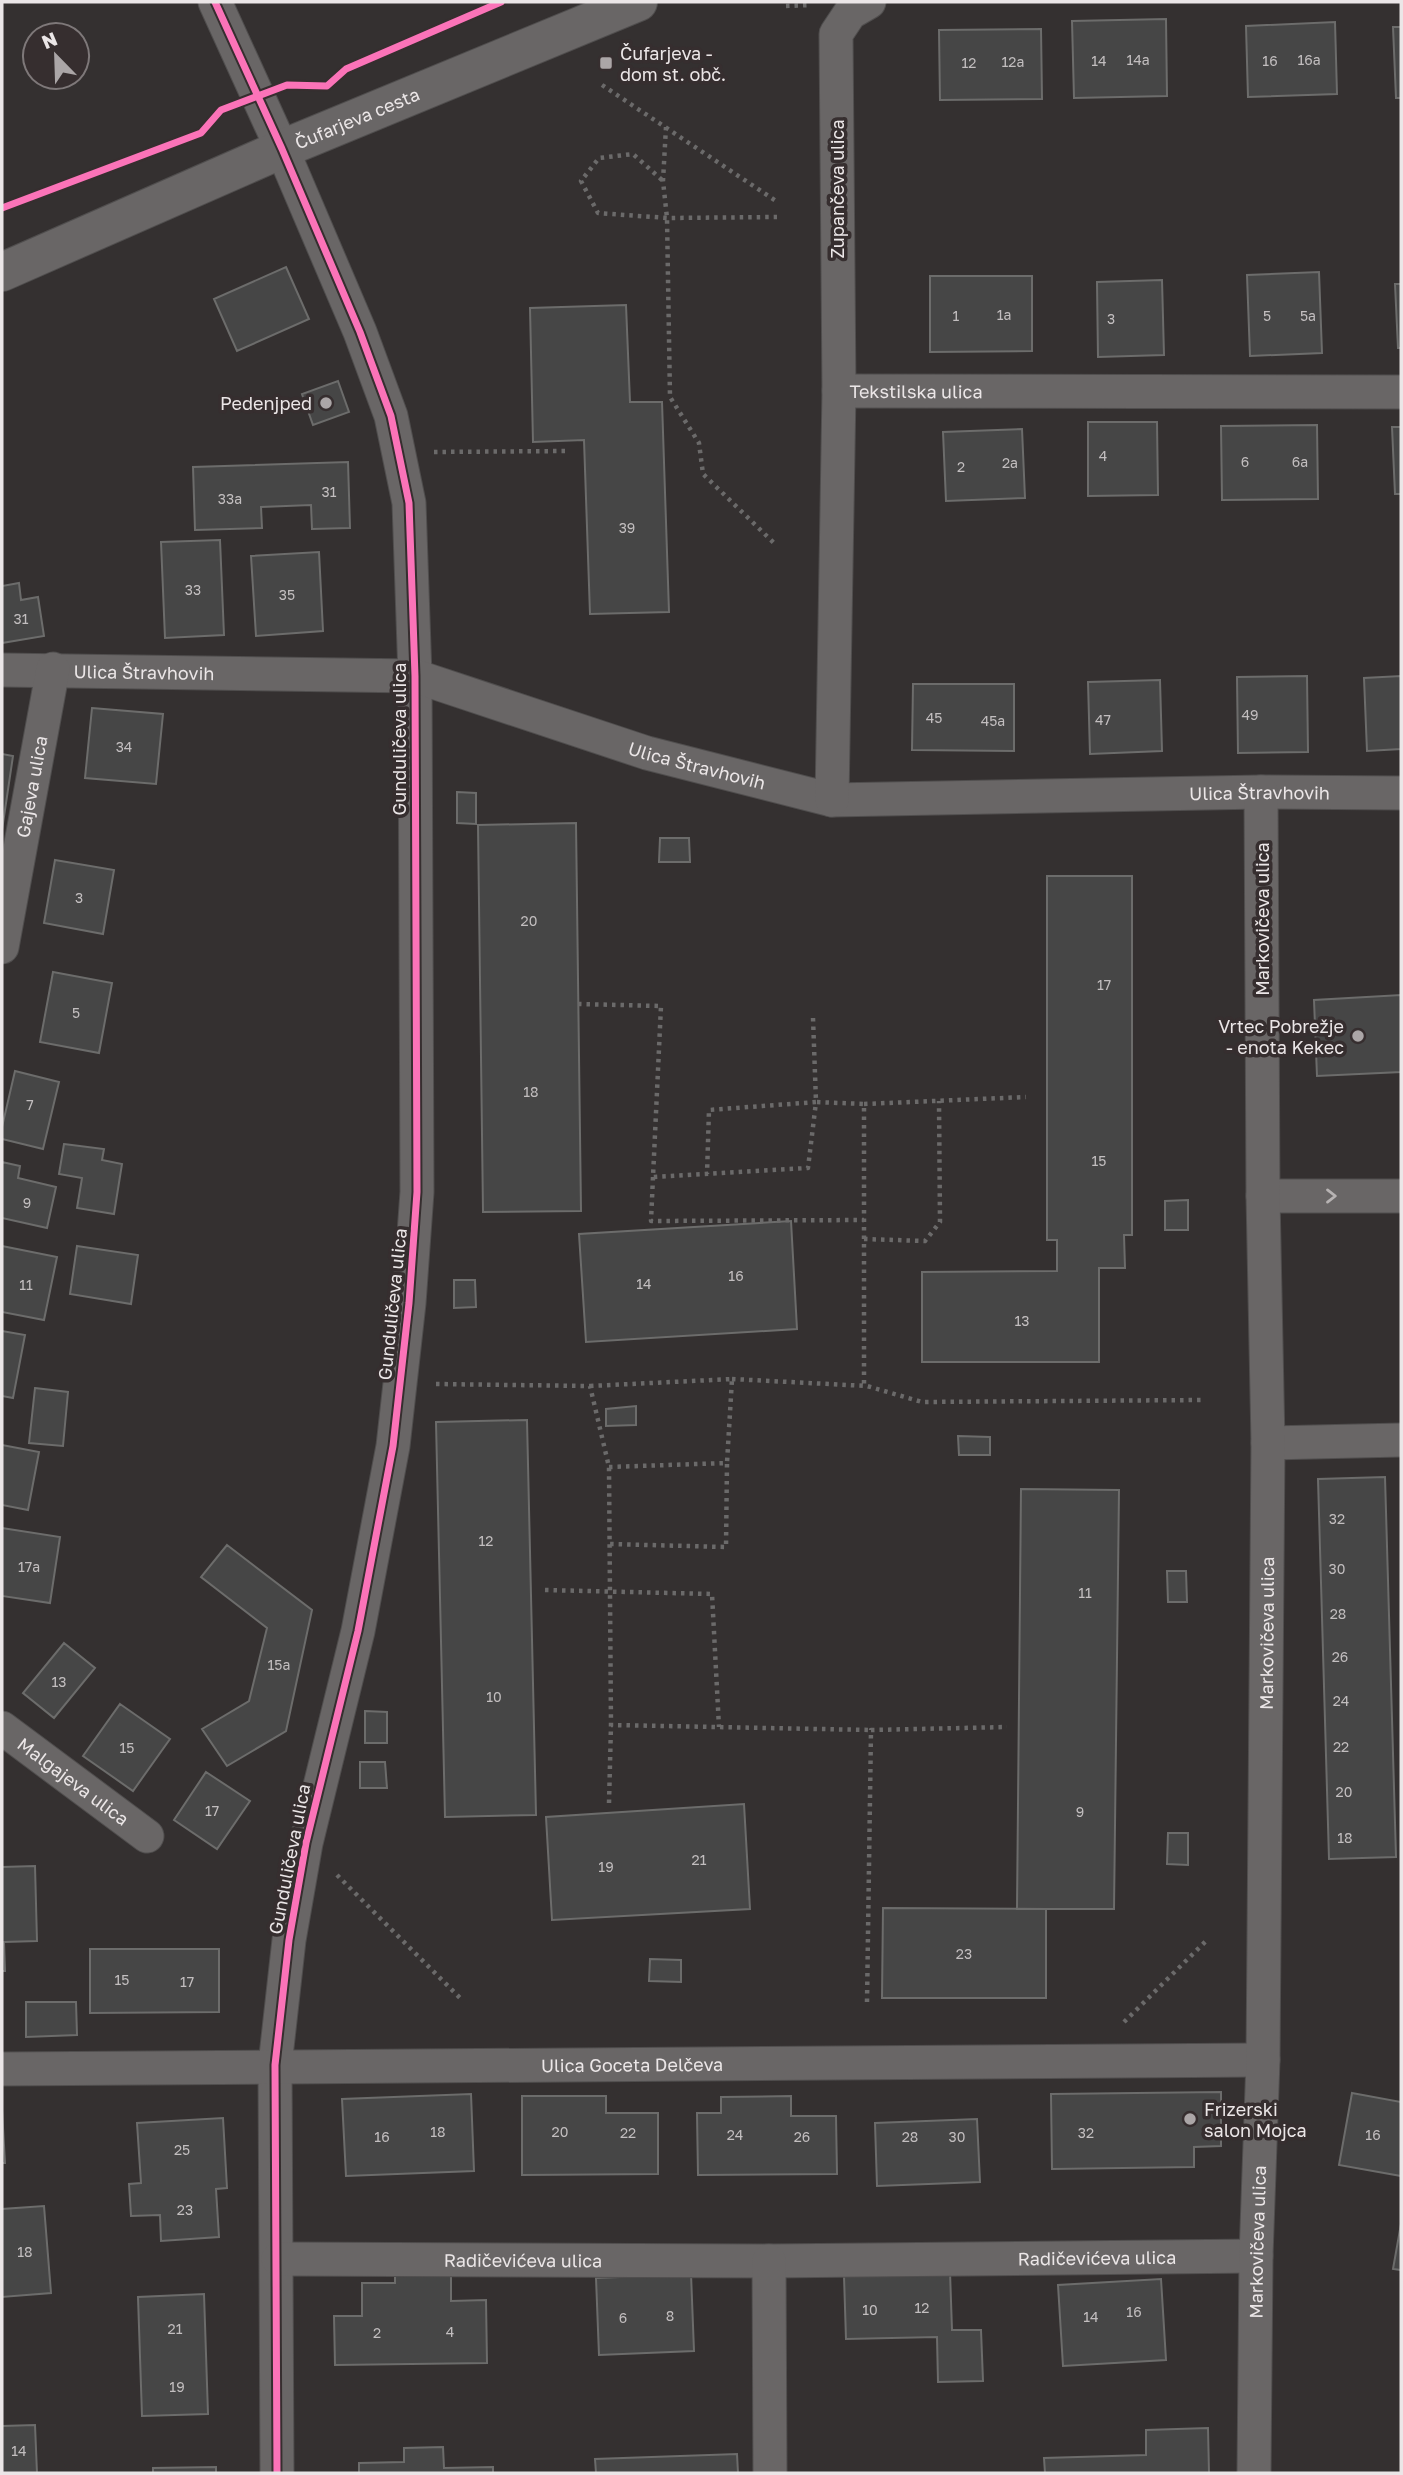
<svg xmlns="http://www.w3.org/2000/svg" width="1403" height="2475" font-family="'Golos Text',sans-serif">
<rect width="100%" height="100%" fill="#343030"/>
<path fill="#464646" stroke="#6c6c6b" stroke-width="2" d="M1166,19l1,77 -93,2 -2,-77z
M1335,22l2,72 -89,3 -2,-71z
M1393,27h8v71h-5z
M1041,29l1,70 -102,1 -1,-70z
M286,267l23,52 -72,32 -23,-52z
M1319,272l3,81 -72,3 -3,-81z
M930,276h102v75l-102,1z
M1162,280l2,75 -66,2 -1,-75z
M1395,284h6v64h-3z
M626,305l4,97h32l7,210 -79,2 -6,-174 -51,2 -3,-134z
M338,381l11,31 -36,13 -11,-31z
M1088,422h69l1,73 -70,1z
M1317,425l1,74 -96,1 -1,-74z
M1392,427h9v67h-6z
M1022,429l3,69 -79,3 -3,-69z
M348,462l2,66 -38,1 -1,-24 -50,2 1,21 -67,2 -2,-63z
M220,540l4,95 -59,3 -4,-96z
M319,552l4,79 -67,5 -5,-80z
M19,583l2,17 17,-3 6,39 -42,7v-57z
M1307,676l1,76 -70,1 -1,-76z
M1401,676v73l-34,2 -3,-73z
M1160,680l2,71 -72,3 -2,-72z
M913,684h101v67l-102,-1z
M92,708l71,6 -7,70 -71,-6z
M2,754l11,2 -11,74z
M457,792l19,1v31l-19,-1z
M576,823l5,388 -98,1 -5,-387z
M660,838h29l1,24h-31z
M55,860l59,10 -11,64 -59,-11z
M1047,876h85v359h-8l1,33h-26v94h-177v-90l135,-1v-31h-10z
M53,972l59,11 -13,70 -59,-11z
M1401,995v77l-84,4 -3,-76z
M15,1071l44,11 -16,67 -41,-10v-12z
M64,1144l40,5 -2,11 20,4 -8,50 -37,-6 5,-30 -23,-4z
M2,1162l18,4 -2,12 38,9 -9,41 -45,-10z
M1188,1200v30h-23v-29z
M791,1221l6,108 -211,13 -7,-108z
M2,1246l55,11 -13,63 -42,-8z
M77,1246l61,9 -7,49 -61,-10z
M454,1280h21l1,27 -22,1z
M2,1331l23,4 -12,63 -11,-2z
M35,1388l33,4 -5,54 -34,-3z
M636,1406v19l-30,1v-17z
M527,1420l9,395 -91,2 -9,-395z
M958,1436l32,1v18h-31z
M2,1445l37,7 -11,58 -26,-5z
M1385,1477l11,380 -67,2 -11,-380z
M1021,1489l98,1 -5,419h-97z
M2,1528l58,9 -10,66 -48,-7z
M227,1545l85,65 -26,121 -59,35 -25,-37 47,-28 18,-73 -66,-51z
M1167,1571h19l1,31h-19z
M64,1643l31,25 -41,50 -31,-25z
M120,1704l50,35 -37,52 -50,-35z
M365,1711l22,1v31h-22z
M360,1762h25l2,26h-27z
M206,1772l44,29 -33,48 -43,-29z
M744,1804l6,105 -198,11 -6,-103z
M1168,1833h20v32l-21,-1z
M35,1866l2,75 -33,1 1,29h-3v-104z
M883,1908l163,1v89h-164z
M90,1949h129v63l-129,1z
M650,1959l31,1v22l-32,-1z
M26,2002h50l1,33 -51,2z
M1221,2092v54l-27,1v20l-142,2 -1,-75z
M1352,2093l49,9v74l-62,-11z
M471,2094l3,77 -128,5 -4,-77z
M522,2096h84v17h52v61l-136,1z
M791,2096v20h45l1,58 -139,1 -1,-62h24v-16z
M2,2110l3,53h-3z
M223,2118l4,70 -11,1 3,48 -58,4 -1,-26 -29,1 -2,-32 12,-1 -4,-60z
M977,2119l3,63 -103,4 -2,-63z
M44,2206l7,87 -49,4v-88z
M1401,2224v46l-8,-1z
M950,2272l2,58h29l2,51 -45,1 -1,-45 -91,2 -2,-63z
M691,2274l3,77 -95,4 -3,-77z
M395,2275h56v26l35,-1 1,63 -152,2 -1,-49h28v-33h33z
M1161,2279l5,81 -103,6 -5,-81z
M204,2294l4,120 -66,2 -4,-119z
M35,2425l2,48h-35v-47z
M1208,2428l1,45h-164l-1,-15 102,-3v-25z
M443,2447l1,21 49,-1v6h-134v-10l45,-1v-14z
M737,2454l1,19h-142l-1,-14z
M216,2467v6h-63v-5z"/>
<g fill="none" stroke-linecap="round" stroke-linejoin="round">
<g stroke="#504e4e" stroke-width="35">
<g id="minor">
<path d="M215,2l67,147 78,183 31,84 18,87 6,173 2,516 -8,111 -16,143 -35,185 -52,212 -17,97 -14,125 2,408"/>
<path id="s1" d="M839,391l562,1"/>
<path id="s2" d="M2,670l413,6 232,77 185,47 429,-8 140,1"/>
<path d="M832,800l7,-409 -3,-357 14,-21 19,-11"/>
<path id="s3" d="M2,947l51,-278"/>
<path d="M1263,1196h138"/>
<path d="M1268,1443l133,-3"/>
<path id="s4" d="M2,1728l145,108"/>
<path id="s5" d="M2,2069l1261,-9"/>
<path id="s6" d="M278,2259l491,2 487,-5"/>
<path d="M769,2261l1,212"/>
<path id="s7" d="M1254,2473l2,-217 7,-196 5,-617 -5,-247 -2,-404"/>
</g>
</g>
<g stroke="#504e4e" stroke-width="40">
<g id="tertiary">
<path id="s8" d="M2,272l280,-123 356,-147"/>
</g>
</g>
<path stroke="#6b6a6a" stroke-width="4.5" stroke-dasharray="3.5 5" stroke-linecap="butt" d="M786,6l24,-1
M602,85l174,116
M666,127l-3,54 4,37 3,179 29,46 4,31 73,71
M662,180l-29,-26 -34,4 -18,23 17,32 69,5 110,-1
M434,452l133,-1
M578,1004l83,2 -8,171 155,-9 8,-66 -107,8 -2,64
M813,1018l3,84 48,2v282
M864,1104l162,-7
M653,1177l-2,44 213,-1
M864,1239l61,2 15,-19 -1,-121
M732,1379l135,7 55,16 280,-2
M436,1384l154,2 19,81 2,258
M590,1386l142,-7 -5,84
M609,1467l118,-4 -1,84 -117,-3
M545,1590l167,4 7,133
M609,1803l2,-78 260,5
M337,1875l126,126
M867,2002l4,-272 136,-3
M1124,2022l84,-83"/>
<use href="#minor" stroke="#696666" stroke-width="33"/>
<use href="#tertiary" stroke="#696666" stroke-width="38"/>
<g stroke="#362e2f" stroke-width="11">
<path id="cycleway" d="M215,2l67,147 78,183 31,84 18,87 6,173 2,516 -8,111 -16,143 -35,185 -52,212 -17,97 -14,125 2,408
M2,208l199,-75 20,-23 66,-25 40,1 19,-17 155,-67"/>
</g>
<use href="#cycleway" stroke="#fb73b8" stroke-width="7"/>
</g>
<defs><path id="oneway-chevron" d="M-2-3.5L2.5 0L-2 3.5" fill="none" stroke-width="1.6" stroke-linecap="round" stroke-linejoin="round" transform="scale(1.75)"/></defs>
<use stroke="#b7b3b3" href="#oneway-chevron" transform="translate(1331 1196)"/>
<g fill="#aba6a7" stroke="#362e2f" stroke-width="2.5">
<rect x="599" y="56" width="14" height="14" rx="3.5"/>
<circle cx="326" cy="403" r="7"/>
<circle cx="1358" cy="1036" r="7"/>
<circle cx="1190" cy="2119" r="7"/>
</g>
<g text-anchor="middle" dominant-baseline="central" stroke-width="7" stroke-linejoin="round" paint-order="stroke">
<g font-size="14" fill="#c2bebf">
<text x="1138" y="59">14a</text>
<text x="1309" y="59">16a</text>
<text x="1099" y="60">14</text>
<text x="1270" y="60">16</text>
<text x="1013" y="61">12a</text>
<text x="969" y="62">12</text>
<text x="1004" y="314">1a</text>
<text x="956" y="315">1</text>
<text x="1267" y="315">5</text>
<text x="1308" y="315">5a</text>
<text x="1111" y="318">3</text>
<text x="1103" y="455">4</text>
<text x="1245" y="461">6</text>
<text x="1300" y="461">6a</text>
<text x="1010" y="462">2a</text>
<text x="961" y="466">2</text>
<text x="329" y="491">31</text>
<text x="230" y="498">33a</text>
<text x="627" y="527">39</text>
<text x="193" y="589">33</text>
<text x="287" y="594">35</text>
<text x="21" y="618">31</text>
<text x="1250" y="714">49</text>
<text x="934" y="717">45</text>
<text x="1103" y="719">47</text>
<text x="993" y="720">45a</text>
<text x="124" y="746">34</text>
<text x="79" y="897">3</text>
<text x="529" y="920">20</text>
<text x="1104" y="984">17</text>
<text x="76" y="1012">5</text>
<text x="531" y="1091">18</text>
<text x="30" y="1104">7</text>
<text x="1099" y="1160">15</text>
<text x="27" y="1202">9</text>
<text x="736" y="1275">16</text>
<text x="644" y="1283">14</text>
<text x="26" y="1284">11</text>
<text x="1022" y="1320">13</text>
<text x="1337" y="1518">32</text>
<text x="486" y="1540">12</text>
<text x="29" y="1566">17a</text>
<text x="1337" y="1568">30</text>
<text x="1085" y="1592">11</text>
<text x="1338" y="1613">28</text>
<text x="1340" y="1656">26</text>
<text x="279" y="1664">15a</text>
<text x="59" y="1681">13</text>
<text x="494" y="1696">10</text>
<text x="1341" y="1700">24</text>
<text x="1341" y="1746">22</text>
<text x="127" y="1747">15</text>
<text x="1344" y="1791">20</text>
<text x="212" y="1810">17</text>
<text x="1080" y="1811">9</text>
<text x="1345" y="1837">18</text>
<text x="699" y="1859">21</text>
<text x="606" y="1866">19</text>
<text x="964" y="1953">23</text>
<text x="122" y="1979">15</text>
<text x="187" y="1981">17</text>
<text x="438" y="2131">18</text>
<text x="560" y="2131">20</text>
<text x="628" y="2132">22</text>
<text x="1086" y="2132">32</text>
<text x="735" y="2134">24</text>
<text x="1373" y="2134">16</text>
<text x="382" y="2136">16</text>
<text x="802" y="2136">26</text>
<text x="910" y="2136">28</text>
<text x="957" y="2136">30</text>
<text x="182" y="2149">25</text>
<text x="185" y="2209">23</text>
<text x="25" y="2251">18</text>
<text x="922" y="2307">12</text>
<text x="870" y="2309">10</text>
<text x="1134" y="2311">16</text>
<text x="670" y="2315">8</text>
<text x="1091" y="2316">14</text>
<text x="623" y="2317">6</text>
<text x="175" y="2328">21</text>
<text x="450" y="2331">4</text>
<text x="377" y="2332">2</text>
<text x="177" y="2386">19</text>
<text x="19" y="2450">14</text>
</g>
<g font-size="18" fill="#ebe6e7" stroke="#362e2f" text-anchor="start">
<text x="620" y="53">Čufarjeva -<tspan x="620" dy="21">dom st. obč.</tspan></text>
<text x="312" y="403" text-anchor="end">Pedenjped</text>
<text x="1344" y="1026" text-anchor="end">Vrtec Pobrežje<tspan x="1344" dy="21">- enota Kekec</tspan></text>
<text x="1204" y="2109">Frizerski<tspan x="1204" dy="21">salon Mojca</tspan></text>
</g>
<g font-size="18" fill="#ebe6e7" stroke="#362e2f">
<text stroke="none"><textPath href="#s8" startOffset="387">Čufarjeva cesta</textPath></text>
<text transform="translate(837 189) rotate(-90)">Zupančeva ulica</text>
<text stroke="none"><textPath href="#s1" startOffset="77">Tekstilska ulica</textPath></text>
<text stroke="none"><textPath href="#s2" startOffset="142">Ulica Štravhovih</textPath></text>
<text transform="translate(399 739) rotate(-90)">Gunduličeva ulica</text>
<text stroke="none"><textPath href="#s2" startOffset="709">Ulica Štravhovih</textPath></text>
<text stroke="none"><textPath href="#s3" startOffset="163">Gajeva ulica</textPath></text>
<text stroke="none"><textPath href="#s2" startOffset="1276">Ulica Štravhovih</textPath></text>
<text transform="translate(1262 919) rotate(-90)">Markovičeva ulica</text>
<text transform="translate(392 1304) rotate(-84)">Gunduličeva ulica</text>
<text stroke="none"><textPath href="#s7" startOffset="840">Markovičeva ulica</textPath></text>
<text stroke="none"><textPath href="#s4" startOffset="89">Malgajeva ulica</textPath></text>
<text transform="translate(289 1859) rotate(-79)">Gunduličeva ulica</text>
<text stroke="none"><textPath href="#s5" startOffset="630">Ulica Goceta Delčeva</textPath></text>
<text stroke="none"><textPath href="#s7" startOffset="231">Markovičeva ulica</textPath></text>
<text stroke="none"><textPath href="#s6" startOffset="819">Radičevićeva ulica</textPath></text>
<text stroke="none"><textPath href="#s6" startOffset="245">Radičevićeva ulica</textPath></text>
</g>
</g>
<rect width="1403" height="2475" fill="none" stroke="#ebe6e7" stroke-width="7"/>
<g transform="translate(56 56) rotate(337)"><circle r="33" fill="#362e2f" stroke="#7e7879" stroke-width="2"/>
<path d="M0-5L12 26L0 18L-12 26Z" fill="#aba6a7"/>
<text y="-10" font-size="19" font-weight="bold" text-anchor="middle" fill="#ebe6e7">N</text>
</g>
</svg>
